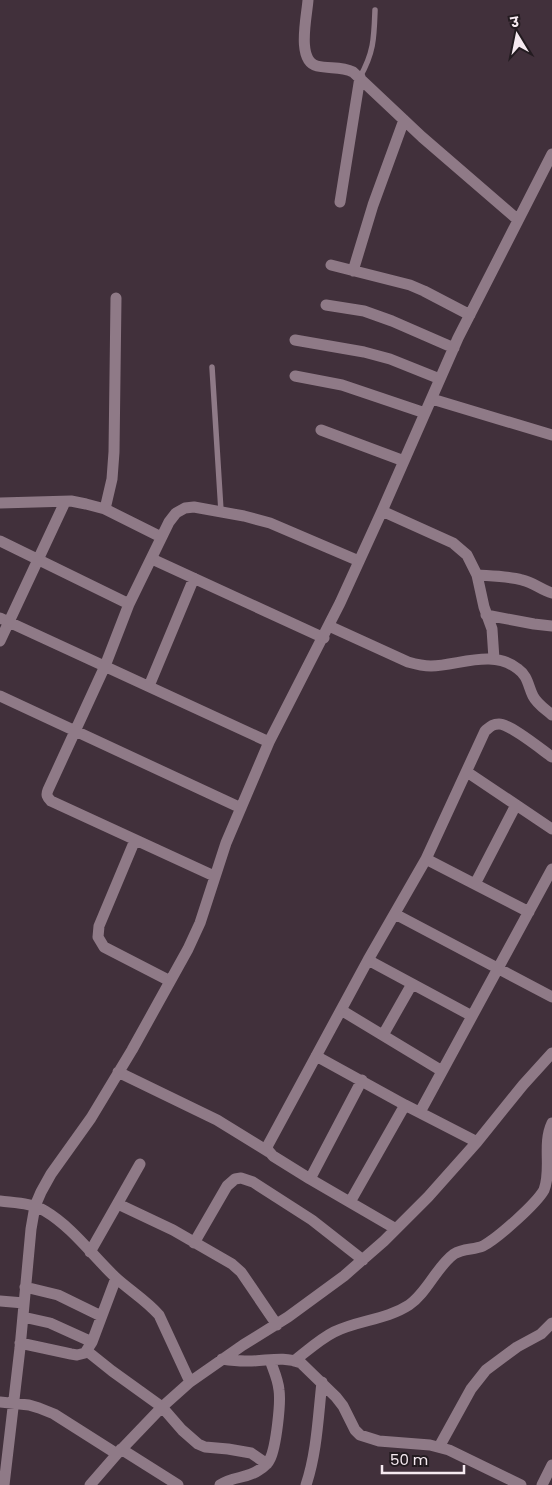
<svg xmlns="http://www.w3.org/2000/svg" width="552" height="1485" font-family="Poppins,'Noto Sans Devanagari',sans-serif">
<rect width="100%" height="100%" fill="#41303b"/>
<g fill="none" stroke-linecap="round" stroke-linejoin="round">
<path stroke="#8f7a87" stroke-width="5.5" d="M360,77c14,-25 14,-39 15,-67
M212,367l9,144"/>
<path stroke="#8f7a87" stroke-width="11" d="M308,0c-1,16 -12,61 9,66 13,3 24,0 36,6l69,65 96,83
M340,202l20,-125
M331,265l79,20 14,6 46,24
M353,271l20,-66 31,-85
M326,305l38,6 28,10 62,27
M295,340l69,12 26,7 50,20
M295,376l47,9 83,28
M432,399l120,36
M321,430l83,31
M0,503l71,-2 15,3 19,5 56,28
M105,509l7,-30 2,-27 2,-154
M382,511l71,32 14,12 10,20 7,32 8,22 2,30
M0,541l129,63
M152,559l172,79
M477,575c15,1 31,1 45,5 11,2 19,10 30,13
M486,615l48,9 18,2
M0,618l269,124
M329,626l79,36c7,2 15,4 23,4 29,-1 62,-17 87,3 10,7 10,17 15,27 4,8 12,13 19,19
M0,641l65,-139
M149,686l45,-108
M0,696l241,112
M467,772l85,57
M135,840l-36,86 -1,11 6,10 66,34
M426,859l103,53
M214,876l-163,-75c-4,-4 -5,-6 -3,-11l57,-124 24,-62 40,-82 7,-9 9,-5 9,-1 50,9 26,7 89,38
M475,884l41,-79
M395,914l157,83
M368,960l104,56
M341,1010l101,61
M383,1035l29,-51
M316,1056l89,49 72,37
M118,1072l99,48 52,32
M420,1112l132,-243
M310,1179l52,-99
M0,1201c15,2 32,2 45,10 27,16 47,44 70,66 14,13 31,23 44,38l31,67
M350,1202l55,-97
M118,1204l55,26 59,34 9,8 36,53
M396,1229l-86,-50 -37,-23 -6,-7 1,-4 100,-185 58,-101 59,-128c5,-4 7,-7 14,-7 11,0 43,26 53,33
M194,1243l33,-57 8,-7 6,-1 12,4 59,38 51,40
M90,1252l50,-88
M25,1287l33,8 43,21
M0,1301l24,2
M23,1317l27,6 42,19
M20,1343l51,11 6,1 8,-2 7,-11 24,-64
M87,1351l25,20 50,36 20,23 16,14 7,3 23,2 23,4 16,11
M222,1359c7,1 16,2 23,2 20,1 37,-6 56,2l35,34 7,9 12,24 5,5 19,6 51,4 19,5 72,35
M294,1361c13,-10 26,-22 40,-29 24,-12 52,-12 75,-27 18,-12 28,-39 45,-51 9,-6 20,-4 29,-8 15,-8 53,-42 61,-56 8,-21 -2,-46 8,-67
M0,1402l29,3 10,3 15,6 63,40
M439,1447l32,-58 15,-19 31,-23 24,-13 11,-11
M121,1449l57,36
M4,1485l16,-137 11,-119 4,-23 6,-14 10,-18 40,-56 41,-68 56,-101 12,-26 26,-80 43,-101 71,-139 42,-92 76,-173 94,-184
M90,1485l27,-31 45,-47 28,-25 53,-37 45,-28 56,-41 40,-35 44,-44 49,-55 46,-57 29,-32
M220,1485c12,-9 27,-6 39,-15 5,-3 9,-6 11,-11 6,-12 11,-56 9,-69 -1,-11 -6,-21 -9,-30
M306,1485c11,-33 12,-68 16,-103
M542,1485l10,-20"/>
</g>
<g transform="translate(517 35) rotate(350)" stroke="#231b20" stroke-width="4" paint-order="stroke">
<path d="M0-4L9 19L0 12L-9 19Z" fill="#f6eaf1"/>
<text y="-8" font-size="14" font-weight="bold" text-anchor="middle" fill="#f6eaf1">उ</text>
</g>
<path d="M382 1465v8h82v-8" fill="none" stroke="#f6eaf1" stroke-width="2.5"/>
<text x="390" y="1465" font-size="15" fill="#f6eaf1" stroke="#231b20" stroke-width="4" paint-order="stroke">50 m</text>
</svg>
